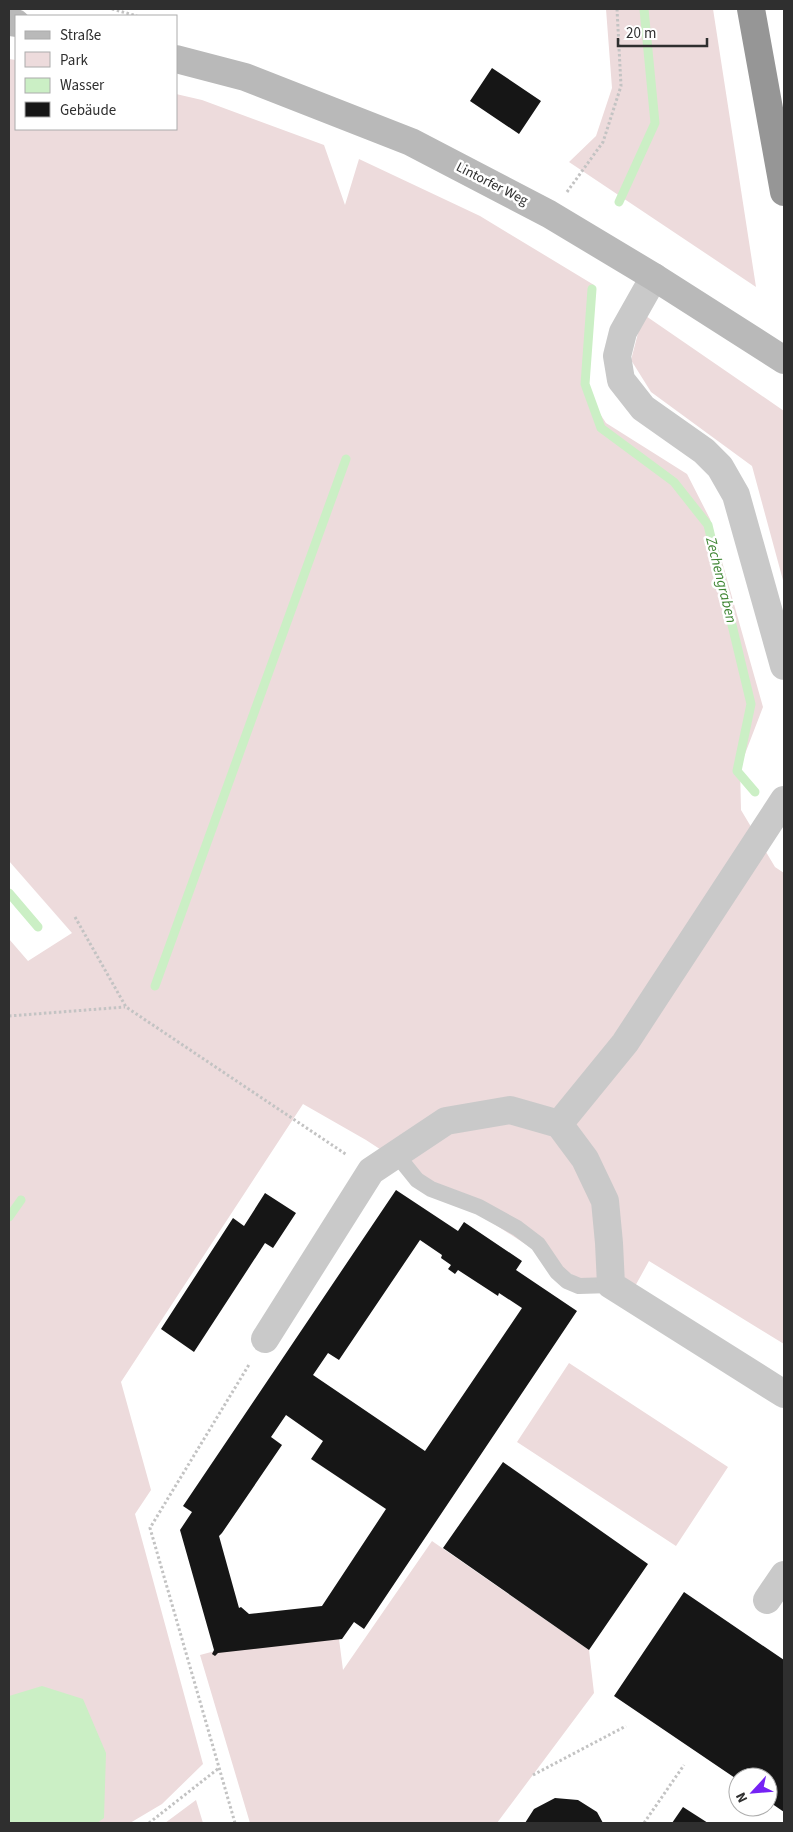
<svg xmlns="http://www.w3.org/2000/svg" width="793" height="1832" font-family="'Source Sans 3',sans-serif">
<rect width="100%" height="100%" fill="#fff"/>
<path fill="#eddbdc" d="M606,9h107l43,278 -187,-125 27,-26 16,-48z
M9,59l7,1v69h160v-35l26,6 122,45 21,60 14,-46 121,57 114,69 -13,100 25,38 81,51 23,45 53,188 -23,60 1,43 34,57 9,6v471l-135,-83 -26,47 -257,-168 -63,-36 -182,278 30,108 -16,24 68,250 -41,40 -32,19h-121v-884l19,22 44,-28 -63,-72z
M643,314l141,97v173l-32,-118 -101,-74 -20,-32z
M569,1363l159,104 -52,79 -159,-104z
M432,1541l157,109 5,43 -97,130h-247l-50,-168 15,-4 124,-12 4,31z
M196,1800l7,23h-38z"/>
<path fill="#cbefc5" d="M42,1686l41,13 23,54 -2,65 -7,5h-88v-127z"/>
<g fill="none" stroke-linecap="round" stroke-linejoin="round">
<path stroke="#cbefc5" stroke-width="9" d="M619,202l36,-79 -11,-114
M592,289l-7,95 16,44 73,54 34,43 43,179 -14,67 18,21
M9,893l29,34
M155,986l191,-527
M9,1217l12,-17"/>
</g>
<path fill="#161616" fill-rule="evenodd" d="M492,68l49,33 -22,33 -49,-33z
M396,1190l62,41 6,-9 58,39 -6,9 61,41 -213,318 -10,-7 -12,17 -124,14 -3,3 -3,-2 2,-4 -34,-120 12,-18 -9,-6zM420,1240l22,15 -1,3 10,7 -3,4 7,5 3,-4 40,26 1,-3 23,15 -97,143 -112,-76 15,-22 11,7zM286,1415l37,26 -12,18 75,50 -64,97 -73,8 -8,-7 -2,1 -20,-72 3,-3 60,-88 -11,-8z
M265,1193l31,20 -23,35 -8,-5 -71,109 -33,-23 72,-111 11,8z
M503,1462l145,102 -59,86 -146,-102z
M684,1592l100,68v152l-16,-11v-24h-30v3l-124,-84z
M555,1798l23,2 19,12 6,11h-78l9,-14z
M683,1807l25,16h-36z"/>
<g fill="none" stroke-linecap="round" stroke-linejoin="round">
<path stroke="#c3c3c3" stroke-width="3" stroke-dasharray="2.5 2.5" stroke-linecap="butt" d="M112,9l25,7
M567,192l36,-50 18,-56 -4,-77
M75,917l51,90 221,148
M9,1016l116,-9
M533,1775l93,-49
M149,1823l70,-55
M235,1823l-85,-295 100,-165
M644,1823l40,-58"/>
<path stroke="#c9c9c9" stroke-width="16" d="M396,1154l21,26 14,9 48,18 38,21 21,16 19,28 10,9 12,5 32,-1"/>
<path stroke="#c9c9c9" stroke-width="28" d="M654,277l-31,55 -6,24 4,24 22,28 61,43 16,16 16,28 48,171
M559,1124l26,35 20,42 4,42 2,42 173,109
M265,1339l106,-168 75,-50 64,-11 49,14 66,-81 159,-243
M767,1600l17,-25"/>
<path stroke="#b9b9b9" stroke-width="28" d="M9,22l7,1
M176,59l69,18 166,65 138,72 105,63 130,83"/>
<path stroke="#969696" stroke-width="28" d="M751,9l33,183"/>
</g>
<g text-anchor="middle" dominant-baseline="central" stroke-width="5" stroke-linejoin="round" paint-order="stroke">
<g font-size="14" fill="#2f2f2f" stroke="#fff">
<text transform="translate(492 184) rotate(27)">Lintorfer Weg</text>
</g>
<g font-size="15" font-style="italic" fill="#3c8430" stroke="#fff">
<text transform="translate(721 580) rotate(76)">Zechengraben</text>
</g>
</g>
<rect width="793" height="1832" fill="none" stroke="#2f2f2f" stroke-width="20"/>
<rect x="15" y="15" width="162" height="115" fill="#ffffff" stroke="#acacac"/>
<rect x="25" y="31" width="25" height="8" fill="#b9b9b9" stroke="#acacac"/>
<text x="60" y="40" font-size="15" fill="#2f2f2f">Straße</text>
<rect x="25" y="52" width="25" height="15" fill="#eddbdc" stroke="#acacac"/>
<text x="60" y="65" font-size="15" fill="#2f2f2f">Park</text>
<rect x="25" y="78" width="25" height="15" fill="#cbefc5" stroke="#acacac"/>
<text x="60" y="90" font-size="15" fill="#2f2f2f">Wasser</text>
<rect x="25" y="102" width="25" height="15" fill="#161616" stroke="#acacac"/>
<text x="60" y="115" font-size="15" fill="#2f2f2f">Gebäude</text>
<g transform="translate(753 1792) rotate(244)"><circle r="24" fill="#ffffff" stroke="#acacac"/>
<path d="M0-4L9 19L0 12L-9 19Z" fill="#7522f4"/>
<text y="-8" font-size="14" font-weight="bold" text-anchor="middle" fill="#2f2f2f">N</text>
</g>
<path d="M618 38v8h89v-8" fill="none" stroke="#2f2f2f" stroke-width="2.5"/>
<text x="626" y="38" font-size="15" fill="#2f2f2f" stroke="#ffffff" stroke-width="4" paint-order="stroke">20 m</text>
</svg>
